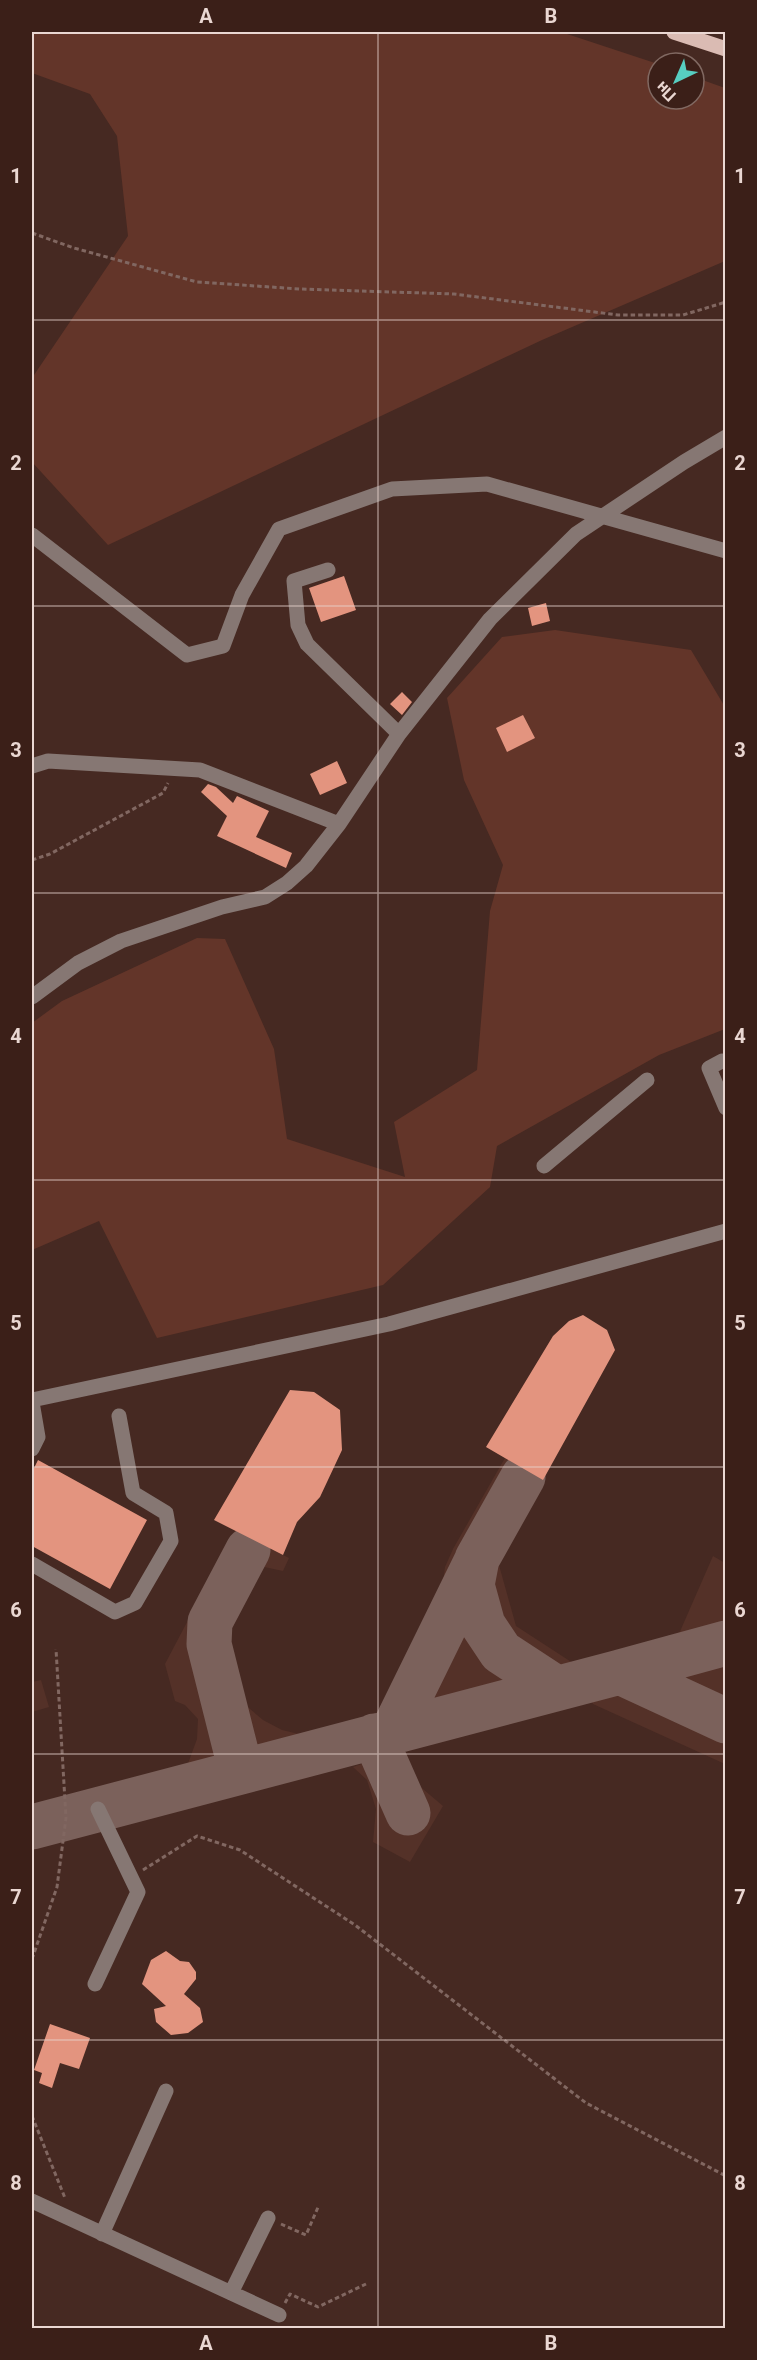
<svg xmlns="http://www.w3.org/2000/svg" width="757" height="2360" font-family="Roboto,sans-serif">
<rect width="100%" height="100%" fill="#462922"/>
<path fill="#543128" d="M505,1458l30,17 -38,83 19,68 63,41 99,-31 35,-80 12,7v201l-132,-60 -15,-37 -186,45 58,-113 -7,-16 2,-16 8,-18z
M235,1531l54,27 -6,13 -28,-6 -35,70 24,69 19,16 19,10 25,6 -121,33 11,-30 1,-20 -13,-14 -10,-4 -10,-37z
M41,1680l8,27 -17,5v-30z
M405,1749l-8,18 46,39 -33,56 -37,-20 3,-33 -9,-29 -14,-13z"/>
<path fill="#633529" d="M32,32h529l97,32v35h36v-22l31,11v173l-183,79 -434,205 -76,-83v-84l96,-142 -11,-100 -27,-42 -58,-21z
M555,630l136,20 34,57v322l-66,26 -162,91 -7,41 -107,98 -226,53 -58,-117 -67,29v-227l30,-22 135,-63 28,1 49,110 13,90 118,38 -11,-55 83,-52 13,-159 13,-46 -39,-85 -17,-82 55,-61z"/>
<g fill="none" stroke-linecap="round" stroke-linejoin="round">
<path stroke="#7b615b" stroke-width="45" d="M523,1477l-46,82 -5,26 11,40 18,27 55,36
M620,1672l106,-29
M393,1731l83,-169
M374,1736l34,77
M241,1771l-32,-127 1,-22 38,-72
M32,1827l588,-155 106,49"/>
</g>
<path fill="#e3947f" d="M344,576l12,34 -35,12 -12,-34z
M546,603l4,18 -18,5 -4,-18z
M402,692l10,10 -10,13 -12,-11z
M523,715l12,23 -28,14 -11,-24z
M337,761l10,22 -27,12 -10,-21z
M208,784l8,3 17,16 4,-7 32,15 -13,26 36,16 -6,15 -69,-32 10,-20 -26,-24z
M583,1315l24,15 8,20 -72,130 -57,-33 67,-111 16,-15z
M290,1390l24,2 26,18 2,40 -22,47 -23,25 -14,33 -69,-35z
M38,1460l109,60 -37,69 -78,-43v-74z
M166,1951l14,10 9,1 7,10v7l-12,15 16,14 3,14 -15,11 -17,2 -15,-13 -2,-13 12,-3 -24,-22 9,-24z
M50,2024l40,14 -11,31 -19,-6 -8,25 -13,-5 3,-10 -8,-3z"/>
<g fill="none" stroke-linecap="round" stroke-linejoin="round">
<path stroke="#816761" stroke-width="3" stroke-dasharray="4.5 3" stroke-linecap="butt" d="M32,233l42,15 123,34 103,7 154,5 164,21h65l43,-13
M32,860l18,-6 113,-61 5,-10
M143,1870l54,-34 43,14 115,75 231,178 140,73
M32,1959l25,-72 9,-69 -10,-169
M32,2116l33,82
M281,2224l25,11 13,-30
M285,2303l5,-9 28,13 48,-23"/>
<path stroke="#867773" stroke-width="15" d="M32,535l155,120 36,-9 19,-51 37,-66 113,-40 95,-5 239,67
M328,570l-34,11 4,44 9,19 92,90
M32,766l16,-5 152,9 139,54
M32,997l46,-34 43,-22 101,-34 43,-10 22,-14 19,-17 33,-42 60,-90 91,-115 86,-85 108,-72 42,-25
M722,1061l-13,7 17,40
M544,1166l103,-86
M32,1400l357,-76 337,-93
M32,1402l6,35 -6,12
M32,1564l83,48 20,-9 36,-62 -5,-28 -33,-20 -14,-77
M95,1984l43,-92 -40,-83
M32,2201l247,114
M102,2234l64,-143
M231,2293l37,-75"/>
<path stroke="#dabbb3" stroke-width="15" d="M674,32l52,17"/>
</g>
<path fill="none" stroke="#ead7d2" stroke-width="1.5" stroke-opacity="0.55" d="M378,32v2296M32,320h694M32,606h694M32,893h694M32,1180h694M32,1467h694M32,1754h694M32,2040h694"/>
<rect width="757" height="2360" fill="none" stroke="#3b1f18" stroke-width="66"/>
<g transform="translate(676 81) rotate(224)"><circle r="28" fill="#3b1f18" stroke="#816962" stroke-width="1.5"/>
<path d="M0-4.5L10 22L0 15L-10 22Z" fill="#57cec1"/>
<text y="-9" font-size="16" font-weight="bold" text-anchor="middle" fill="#ead7d2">Пн</text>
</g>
<rect x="33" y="33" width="691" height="2294" fill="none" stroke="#ead7d2" stroke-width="2"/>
<g font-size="20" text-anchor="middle" font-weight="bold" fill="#ead7d2">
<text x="206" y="23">A</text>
<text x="551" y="23">B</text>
<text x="16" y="183">1</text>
<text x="740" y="183">1</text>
<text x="16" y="470">2</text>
<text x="740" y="470">2</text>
<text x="16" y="757">3</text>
<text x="740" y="757">3</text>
<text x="16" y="1043">4</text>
<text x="740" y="1043">4</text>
<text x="16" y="1330">5</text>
<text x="740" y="1330">5</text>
<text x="16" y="1617">6</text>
<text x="740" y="1617">6</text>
<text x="16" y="1904">7</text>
<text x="740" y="1904">7</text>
<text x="16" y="2190">8</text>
<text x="740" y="2190">8</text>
<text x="206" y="2350">A</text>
<text x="551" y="2350">B</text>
</g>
</svg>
